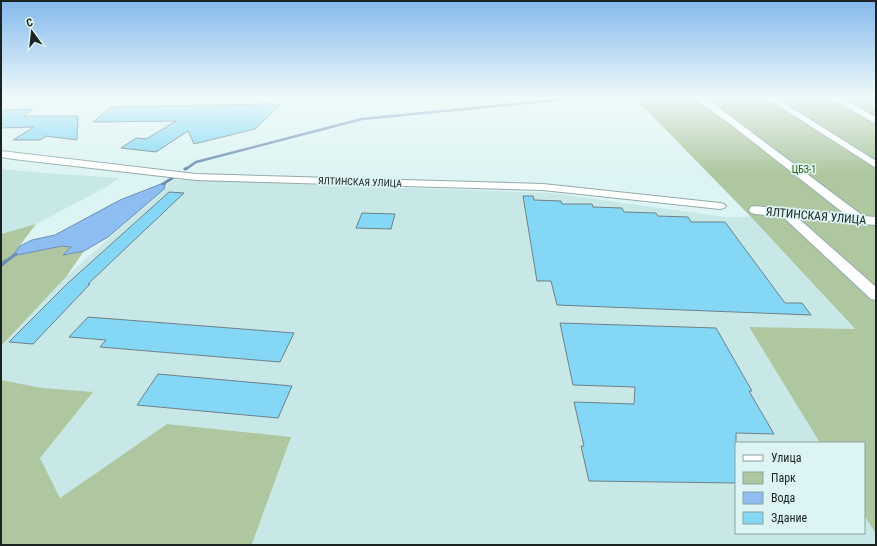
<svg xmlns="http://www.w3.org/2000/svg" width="877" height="546" font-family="'Roboto Condensed',sans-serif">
<rect width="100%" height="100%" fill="#dcf4f3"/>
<path fill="#c7e8e7" d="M1,169l43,4 75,5 -11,8 -72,38 -35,10z
M173,180l50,1 327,12 176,24h25l104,113 -106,-3 71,116h-84v90h128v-18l12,19v11l-624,-1 39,-107 -124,-13 -107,74 -20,-40 2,-70 -41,-8v-34l65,-69z"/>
<path fill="#aec7a0" d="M634,97h242v437l-12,-19v-72h-44l-71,-116 106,2 -104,-112z
M36,224l-24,32 50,-10 10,1 -8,8 20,-4 -18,26 -65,69v-112z
M1,380l41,8 51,4 -53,66 20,40 107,-74 124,13 -39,107 35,1h-286z"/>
<path fill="#8ebdf2" stroke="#6c8fb4" d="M166,182l-2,7 -56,48 -24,14 -21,4 8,-8 -9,-1 -50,10 8,-10 12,-6 23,-5 65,-35z"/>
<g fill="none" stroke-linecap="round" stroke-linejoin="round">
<path stroke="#6c8fb4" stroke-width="2.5" d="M186,169l10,-7 166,-43 224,-22"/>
<path stroke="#6c8fb4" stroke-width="3" d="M185,169l2,-1
M163,184l11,-7
M5,262l11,-8"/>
<path stroke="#6c8fb4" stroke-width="4" d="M1,265l5,-4"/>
</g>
<path fill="#84d8f5" stroke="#6e8188" d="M270,104l10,1 -25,24 -61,15 -6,-13 -32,21 -35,-4 15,-10 10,1 30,-18 -83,1 18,-15z
M33,109l-10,7h55l-1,24 -31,-4 -6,4h-27l21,-13 -33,1v-16l4,-2z
M169,192l15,1 -96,91h2l-57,60 -24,-2 59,-59z
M523,196h10l1,4 27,1 1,3h30l1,3 29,1 2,4 32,1 2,3 30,1 3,5h34l60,81h17l9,12 -254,-10 -6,-24h-14z
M362,213l33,1 -4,15 -35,-1z
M88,317l206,16 -14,29 -180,-15 6,-7 -37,-3z
M560,323l156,5 36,63h-3l25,43 -38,-1v50l-147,-2 -8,-35h3l-10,-44 60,2 1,-17 -62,-2z
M158,374l134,12 -14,32 -141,-13z"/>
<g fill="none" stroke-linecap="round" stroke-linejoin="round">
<g stroke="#94abaa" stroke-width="2">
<path id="minor" d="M692,97h10l11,6 150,113 13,1v8l-78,-7 78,69v13l-5,-1 -89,-83 -27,-2 -4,-1 -2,-3 2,-3 4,-1 91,9 -112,-88z
M765,97h10l101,64v7z
M829,97h10l37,20v7z
M1,151l195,23 347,10 177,19 4,1 2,2 -2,2 -4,1 -177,-19 -347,-10 -183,-21 -12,-2z"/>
</g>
<use href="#minor" fill="#fff" fill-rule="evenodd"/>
</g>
<linearGradient id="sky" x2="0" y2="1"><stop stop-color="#84b8ec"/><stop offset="0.56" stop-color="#effafa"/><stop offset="1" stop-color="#effafa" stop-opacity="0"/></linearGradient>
<rect width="877" height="174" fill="url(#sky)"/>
<g text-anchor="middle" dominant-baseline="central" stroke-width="3.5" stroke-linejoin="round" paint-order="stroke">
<g font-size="10" fill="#315e09" stroke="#dcf4f3">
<text x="804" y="169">ЦБЗ-1</text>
</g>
<g font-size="10" fill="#1b2323" stroke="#dcf4f3">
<text transform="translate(360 182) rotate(2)">ЯЛТИНСКАЯ УЛИЦА</text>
</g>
<g font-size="12" fill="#1b2323" stroke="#dcf4f3">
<text transform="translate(816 216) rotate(5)">ЯЛТИНСКАЯ УЛИЦА</text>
</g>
</g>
<rect width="877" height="546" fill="none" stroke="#1b2323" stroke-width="4"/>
<rect x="735" y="442" width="130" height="92" fill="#dcf4f3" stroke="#8fa0a0"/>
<rect x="743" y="455" width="20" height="6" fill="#ffffff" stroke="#8fa0a0"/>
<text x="771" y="462" font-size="12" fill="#1b2323">Улица</text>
<rect x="743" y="472" width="20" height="12" fill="#aec7a0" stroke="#8fa0a0"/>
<text x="771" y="482" font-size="12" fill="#1b2323">Парк</text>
<rect x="743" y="492" width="20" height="12" fill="#8ebdf2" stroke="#8fa0a0"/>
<text x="771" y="502" font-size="12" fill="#1b2323">Вода</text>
<rect x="743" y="512" width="20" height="12" fill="#84d8f5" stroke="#8fa0a0"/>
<text x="771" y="522" font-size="12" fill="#1b2323">Здание</text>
<g transform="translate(32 32) rotate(345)" stroke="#dcf4f3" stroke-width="3" paint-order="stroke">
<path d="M0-3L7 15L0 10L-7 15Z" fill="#1b2323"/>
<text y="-6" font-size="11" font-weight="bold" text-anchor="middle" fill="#1b2323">С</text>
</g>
</svg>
